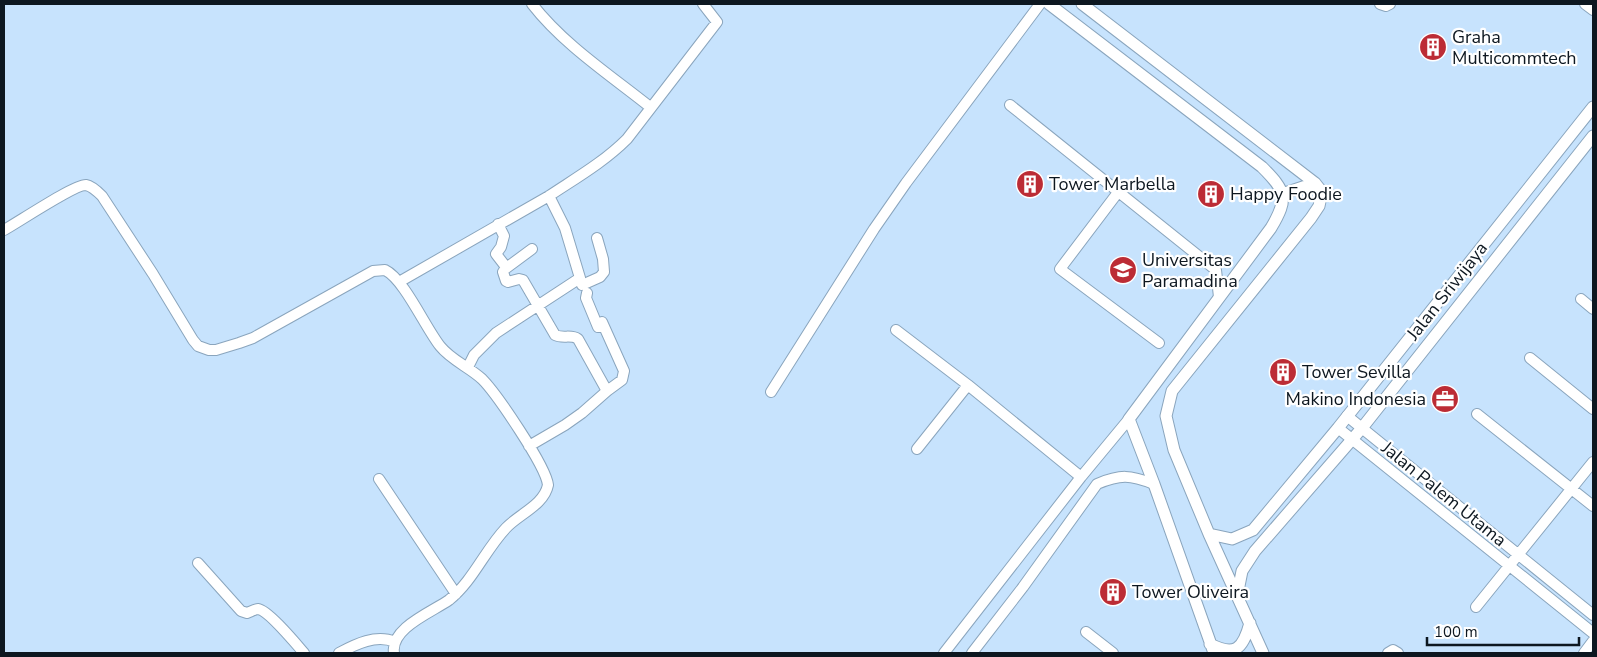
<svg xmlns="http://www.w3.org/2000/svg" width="1597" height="657" font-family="'Nunito Sans',sans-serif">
<rect width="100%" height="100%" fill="#c7e3fd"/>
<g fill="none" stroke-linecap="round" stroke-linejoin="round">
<g stroke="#8aa5bd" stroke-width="12">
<path id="minor" d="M532,4c32,41 78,71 118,103
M1380,4l6,2 4,-2
M1585,4l8,6
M1010,105l206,165 3,27
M1119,191l-59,78 99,74
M498,224l6,12 -3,11 -5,7 10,13
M4,230c13,-7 71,-46 82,-45 6,1 12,7 16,11l51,78 40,66 5,6 11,4h7l23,-7 14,-5 120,-67 12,-1c19,9 40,57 55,76 11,14 29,21 42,33 14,14 64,87 66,106 -4,20 -29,29 -42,43 -21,22 -33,53 -57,72 -17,12 -59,28 -55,53
M532,249l-27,20 -2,3 3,9 2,1 11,-3 4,1 32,55c8,4 16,-1 23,4l29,52
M399,282l150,-86
M582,285l18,-8 4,-5 -1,-13 -6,-21
M587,293l-1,5 12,29h5
M1581,299l12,10
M896,330l72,55 113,92
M1530,358l63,51
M468,367l6,-12 22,-22 84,-55 -15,-50 -16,-32c27,-18 55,-34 78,-57l90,-117 -14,-18
M771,392l103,-163 32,-46 134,-179
M1477,414l116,92
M1347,416l246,199
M1338,428l255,205
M529,446l36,-21 17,-12 25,-22 15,-11 2,-9 -22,-49
M917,449l51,-64
M379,479l77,115
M198,563l43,48 6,2c3,-1 8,-4 11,-4 10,1 39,36 46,44
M1476,607l117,-145
M1086,632l27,21
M339,653c17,-9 37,-19 56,-11
M944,653l137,-176 48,-58
M972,653l51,-66 74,-103c24,-10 33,-9 57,0
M1388,653l5,-3 5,3
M1584,653l9,-12"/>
</g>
<g stroke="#8aa5bd" stroke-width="13">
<path id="tertiary" d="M1049,4l213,163c24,24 27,31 9,61l-142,191 25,65 60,169
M1082,4l233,179 7,9 -3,14 -8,12 -139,173 -6,25 8,34 35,84 54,119
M1282,194l33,-11
M1209,534l23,5 21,-9 85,-102 255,-321
M1237,596l5,-25 13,-20 107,-123 231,-292
M1210,644c25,13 33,5 40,-21"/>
</g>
<use href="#minor" stroke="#fff" stroke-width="10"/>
<use href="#tertiary" stroke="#fff" stroke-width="11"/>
</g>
<defs>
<g id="building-disc" transform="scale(1.4375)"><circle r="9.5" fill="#bc2c35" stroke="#fff"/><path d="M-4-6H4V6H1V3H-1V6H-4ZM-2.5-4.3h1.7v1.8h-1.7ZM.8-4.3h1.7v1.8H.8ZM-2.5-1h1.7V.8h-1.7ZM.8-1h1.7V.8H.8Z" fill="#fff"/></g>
<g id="university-disc" transform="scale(1.4375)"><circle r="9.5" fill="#bc2c35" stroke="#fff"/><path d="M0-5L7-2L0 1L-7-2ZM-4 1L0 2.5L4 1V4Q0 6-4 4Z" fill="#fff"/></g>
<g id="office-disc" transform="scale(1.4375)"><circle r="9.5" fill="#bc2c35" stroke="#fff"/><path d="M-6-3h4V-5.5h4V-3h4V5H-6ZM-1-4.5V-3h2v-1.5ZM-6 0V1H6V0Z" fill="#fff"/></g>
</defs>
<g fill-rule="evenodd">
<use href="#building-disc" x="1433" y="47"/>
<use href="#building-disc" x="1030" y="184"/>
<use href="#building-disc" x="1211" y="194"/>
<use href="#university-disc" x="1123" y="270"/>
<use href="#building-disc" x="1283" y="372"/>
<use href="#office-disc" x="1445" y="399"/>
<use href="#building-disc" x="1113" y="592"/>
</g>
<g text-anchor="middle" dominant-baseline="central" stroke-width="4.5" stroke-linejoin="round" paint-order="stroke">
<g font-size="18" fill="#0d1720" stroke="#fff" text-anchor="start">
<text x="1452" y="37">Graha<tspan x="1452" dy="21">Multicommtech</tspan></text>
<text x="1049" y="184">Tower Marbella</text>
<text x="1230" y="194">Happy Foodie</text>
<text x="1142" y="260">Universitas<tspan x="1142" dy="21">Paramadina</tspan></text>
<text x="1302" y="372">Tower Sevilla</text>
<text x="1426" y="399" text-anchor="end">Makino Indonesia</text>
<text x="1132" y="592">Tower Oliveira</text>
</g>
<g font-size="18" fill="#0d1720" stroke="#fff">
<text transform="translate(1447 291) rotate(-52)">Jalan Sriwijaya</text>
<text transform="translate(1444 494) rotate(39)">Jalan Palem Utama</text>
</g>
</g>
<rect width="1597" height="657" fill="none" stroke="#0d1720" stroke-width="10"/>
<path d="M1427 637v8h152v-8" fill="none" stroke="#0d1720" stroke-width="2.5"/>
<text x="1434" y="637" font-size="15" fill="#0d1720" stroke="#ffffff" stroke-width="4" paint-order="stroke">100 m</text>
</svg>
